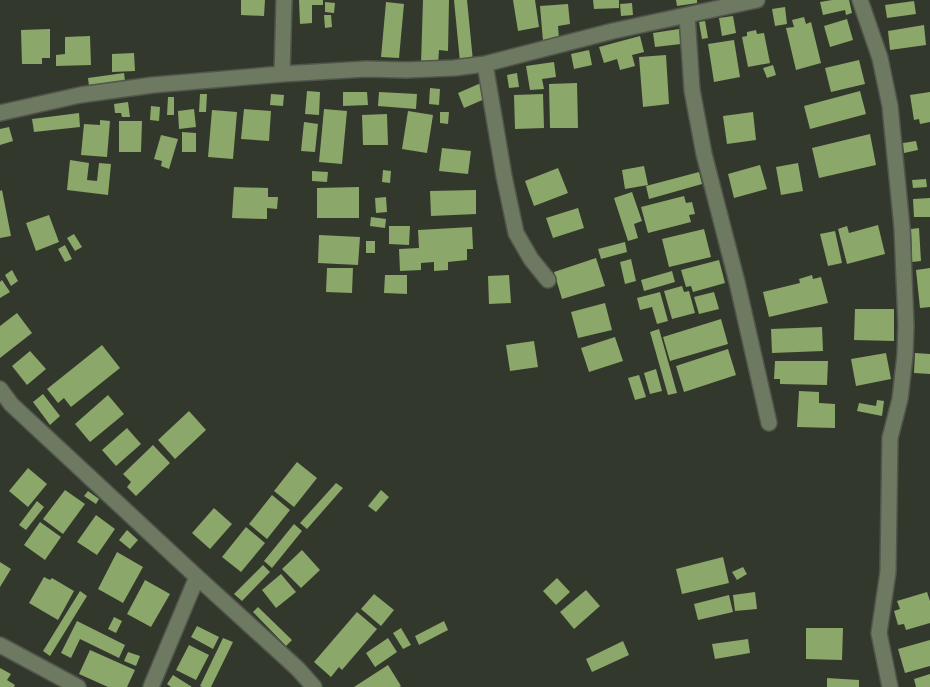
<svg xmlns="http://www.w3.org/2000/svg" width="930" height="687" font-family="'Titillium Web',sans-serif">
<rect width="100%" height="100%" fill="#33382d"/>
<path fill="#8ca76a" d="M241,0h24l-1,16 -23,-1z
M299,0h24v5h-11v18l-12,1z
M423,0h26l-1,51 -9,-1 -1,14h-17z
M454,0h13l6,61 -13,1z
M513,0h22l4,27 -21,4z
M593,0h26v8l-25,1z
M676,0h21v3l-20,3z
M832,0h17l3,13 -6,2 -1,-5 -22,5 -3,-13z
M914,1l2,13 -29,4 -2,-13z
M325,2l10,1 -1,10 -9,-1z
M386,2l18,2 -5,54 -18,-1z
M632,3l1,12 -12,1 -1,-12z
M568,4l2,20 -12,2 1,13 -16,2 -3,-35z
M785,7l2,17 -12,2 -3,-17z
M324,15h7l1,12 -7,1z
M733,16l3,17 -14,3 -3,-18z
M804,17l2,7 5,-2 10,41 -25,7 -10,-42 8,-1 -2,-7z
M847,19l6,21 -23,7 -6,-21z
M705,21l3,17 -6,1 -3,-17z
M924,25l2,20 -36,5 -2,-19z
M50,29v29h-8v6h-20l-1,-34z
M679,29l2,15 -26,3 -2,-14z
M756,30l1,4 7,-1 6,30 -22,4 -6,-30 5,-1v-4z
M90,36l1,29 -35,1v-11l9,-1v-17z
M640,36l4,16 -12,3 3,11 -15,4 -3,-11 -13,4 -5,-16z
M734,40l6,37 -26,5 -6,-38z
M589,50l3,15 -18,4 -3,-15z
M134,53l1,18 -23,1v-18z
M666,55l3,49 -26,3 -4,-50z
M859,60l6,24 -34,8 -6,-24z
M554,62l2,15 -14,2 2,10 -14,1 -4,-24z
M773,65l3,10 -9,3 -4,-10z
M124,73l1,8 -36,5 -1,-8z
M517,73l2,14 -10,1 -2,-13z
M481,83l6,15 -23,10 -6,-15z
M577,83l1,45h-28l-1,-44z
M430,88l10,1 -1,16 -10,-1z
M307,91l13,1 -1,23 -14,-1z
M860,91l6,23 -56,15 -6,-23z
M343,92h24l1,13 -25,1z
M379,92l38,2 -1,15 -38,-3z
M930,92v30l-10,2 -1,-5 -5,1 -4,-25z
M200,94h7l-1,18h-7z
M271,94l13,1 -1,11 -13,-1z
M543,94l1,34 -29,1 -1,-34z
M168,97h6v18h-7z
M128,102l2,15h-8l-1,-4h-6l-1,-9z
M151,106l9,1 -1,14 -9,-1z
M194,109l2,18 -17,2 -1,-18z
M244,109l27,2 -2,30 -28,-2z
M324,109l23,2 -5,53 -23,-2z
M212,110l25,2 -4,47 -25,-2z
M408,111l25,4 -6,38 -25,-4z
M440,112h9l-1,12 -8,-1z
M753,112l3,28 -29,4 -4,-28z
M79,113l1,14 -46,5 -2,-13z
M387,114l1,31h-25l-1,-30z
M100,120l10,1 -3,36 -26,-2 3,-31 16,1z
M119,121h23l-1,31h-22z
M304,122l14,2 -3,28 -14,-1z
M9,127l4,14 -13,4v-16z
M182,132l14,1v19h-14z
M870,134l6,31 -57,13 -7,-30z
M161,135l17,4 -9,30 -8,-3 1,-5 -8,-2z
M916,141l2,9 -14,3 -1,-10z
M442,148l29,3 -3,23 -29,-3z
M70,160l19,3 -2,17 10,1 2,-18 12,1 -3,31 -41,-5z
M798,163l5,28 -22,4 -5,-28z
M760,165l7,24 -33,9 -6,-24z
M644,166l4,19 -23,4 -3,-19z
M558,168l10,25 -34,13 -9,-25z
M383,170l8,1 -1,12 -8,-1z
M312,171l16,1 -1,10 -15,-1z
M699,172l3,12 -53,15 -3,-13z
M926,179l1,8 -14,1 -1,-8z
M234,187l34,1v9h10l-1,12 -10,-1v11l-35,-1z
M359,187v31h-42v-30z
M2,190l9,46 -11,2v-47z
M476,190v24l-45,2 -1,-25z
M632,192l10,29 -8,3 4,14 -10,3 -14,-43z
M684,196l2,7 6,-1 3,12 -6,1 2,7 -43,11 -7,-26z
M386,197l1,15 -11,1 -1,-15z
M930,198v19h-16l-1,-18z
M578,208l6,20 -31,10 -7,-20z
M49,215l10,27 -23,9 -10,-28z
M371,217l15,2 -1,9 -15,-2z
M878,225l7,29 -38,10 -9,-35 9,-3 2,7z
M389,226h21l-1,19 -20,-1z
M472,227l1,22h-6v11l-19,2v8l-14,1v-9l-13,1v7l-21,1 -1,-22 20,-1 -1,-18z
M919,228l2,33 -9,1 -1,-33z
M704,229l7,28 -42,10 -7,-28z
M835,231l7,32 -14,3 -8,-32z
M74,234l8,13 -7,4 -8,-13z
M319,235l41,2 -2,28 -40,-2z
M366,241h9v12h-9z
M625,242l2,10 -26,7 -3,-10z
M65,245l7,14 -7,3 -7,-13z
M596,258l9,28 -43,13 -8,-27z
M631,259l5,22 -11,3 -5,-22z
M719,260l6,23 -32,9 -2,-6 -5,1 -5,-17z
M327,268h26l-1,25 -26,-1z
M930,268v39l-10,1 -4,-38z
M12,270l6,11 -7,5 -6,-11z
M672,271l3,11 -31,9 -3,-11z
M385,275h22v19l-23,-1z
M509,275l2,28 -22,1 -1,-28z
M812,275l1,4 8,-2 7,26 -59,14 -6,-25 37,-9 -1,-4z
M2,280l8,12 -10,6v-16z
M682,286l2,6 5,-1 6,22 -23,6 -8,-28z
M660,292l8,29 -11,3 -5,-17 -12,3 -3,-12z
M714,292l5,17 -20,5 -5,-17z
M605,303l7,27 -34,8 -7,-26z
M855,309h39v32l-40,-1z
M17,313l15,20 -32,25v-32z
M721,319l7,25 -58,17 -7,-24z
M822,327l1,24 -51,2 -1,-24z
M659,329l18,64 -9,2 -18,-63z
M615,337l8,24 -34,11 -8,-24z
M534,341l4,26 -28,4 -4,-26z
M102,345l18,23 -49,39 -7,-9 -6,5 -11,-14z
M728,349l8,26 -52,17 -8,-26z
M30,351l16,18 -19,16 -15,-19z
M886,353l5,26 -35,7 -5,-27z
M915,353l15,1v20l-16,-1z
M775,361h53l-1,24 -47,-1v-5h-6z
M656,369l6,22 -12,3 -6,-21z
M639,375l7,22 -11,3 -7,-22z
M799,391l20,1v11l16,1v24l-38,-1z
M43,394l17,22 -10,9 -17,-23z
M108,395l16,19 -34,28 -15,-18z
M877,400l7,1 -2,15 -25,-5 2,-8 17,3z
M189,411l17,19 -31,29 -17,-19z
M127,428l14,16 -25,22 -14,-16z
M153,445l17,18 -34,33 -9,-9 4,-5 -8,-8z
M297,462l20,16 -23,29 -20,-16z
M28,468l19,16 -19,23 -19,-16z
M336,483l7,5 -36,41 -7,-6z
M65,490l20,14 -22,30 -20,-15z
M381,490l8,7 -13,15 -8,-6z
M88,491l11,8 -3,5 -12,-8z
M272,495l18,15 -23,29 -18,-15z
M37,501l7,6 -18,23 -7,-5z
M214,508l18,16 -22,25 -18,-16z
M96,515l19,14 -18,26 -20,-13z
M40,522l21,15 -16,23 -21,-15z
M294,524l8,7 -30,37 -8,-7z
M246,527l19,16 -24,29 -19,-15z
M127,530l11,10 -8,9 -11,-9z
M302,550l18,20 -19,18 -19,-19z
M117,552l26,15 -20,36 -25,-14z
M723,557l6,26 -47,11 -6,-25z
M0,562l11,7 -11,18z
M263,565l7,7 -28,29 -8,-7z
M743,567l4,7 -10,6 -5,-8z
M281,574l15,18 -20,16 -14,-18z
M44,577l6,3 2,-2 22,13 -16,29 -29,-17z
M557,578l13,14 -14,13 -13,-14z
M145,580l25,14 -19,33 -24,-13z
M586,590l14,16 -26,23 -14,-17z
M80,591l7,5 -37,60 -7,-5z
M755,592l2,17 -22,2 -2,-16z
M927,592l3,9v22l-24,7 -2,-6 -6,1 -4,-14 6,-2 -3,-8z
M374,594l20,16 -13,16 -20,-17z
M729,595l4,17 -35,8 -4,-16z
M258,607l34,33 -6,6 -33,-34z
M357,612l20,17 -35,41 -3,-3 -8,10 -17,-15z
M114,617l8,4 -6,12 -8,-4z
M77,621l48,24 -6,13 -39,-19 -9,19 -10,-5z
M444,621l4,9 -29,15 -4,-9z
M197,626l22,11 -6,12 -22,-12z
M401,628l10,17 -8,4 -10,-16z
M806,628h37l-1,32 -36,-1z
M223,638l10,4 -22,45h-9l-2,-1z
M388,638l9,14 -22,15 -9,-14z
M748,639l2,14 -35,6 -3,-15z
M930,640v26l-25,7 -7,-24z
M623,641l6,14 -37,17 -6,-13z
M189,645l20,10 -13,25 -20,-10z
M90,650l45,20 -8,17h-19l-29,-13z
M128,652l12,4 -4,10 -12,-5z
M388,665l13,21 -2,1h-45z
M0,668l11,6 -4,6 8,5 -1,2h-14z
M930,674v13h-14l-2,-8z
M173,675l19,12h-21l-4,-3z
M827,678l32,2v7h-32z"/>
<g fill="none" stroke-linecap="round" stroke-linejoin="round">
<g stroke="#51554b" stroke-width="18">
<path id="minor" d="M860,0l20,58 10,48 12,122 4,97 -1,30 -5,44 -10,39 -2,134 -9,61 11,54
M687,15l5,75 12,64 33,128 32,141
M485,64l19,112 12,57 15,26 17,21
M282,74l2,-74
M0,113l80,-18 73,-10 129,-11 84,-5 40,1 48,-2 31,-4 128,-33 144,-31
M0,389l11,15 186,173 101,92 16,18
M0,645l78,42
M151,687l46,-110"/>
</g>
<use href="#minor" stroke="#6d7960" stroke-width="15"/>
</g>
</svg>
